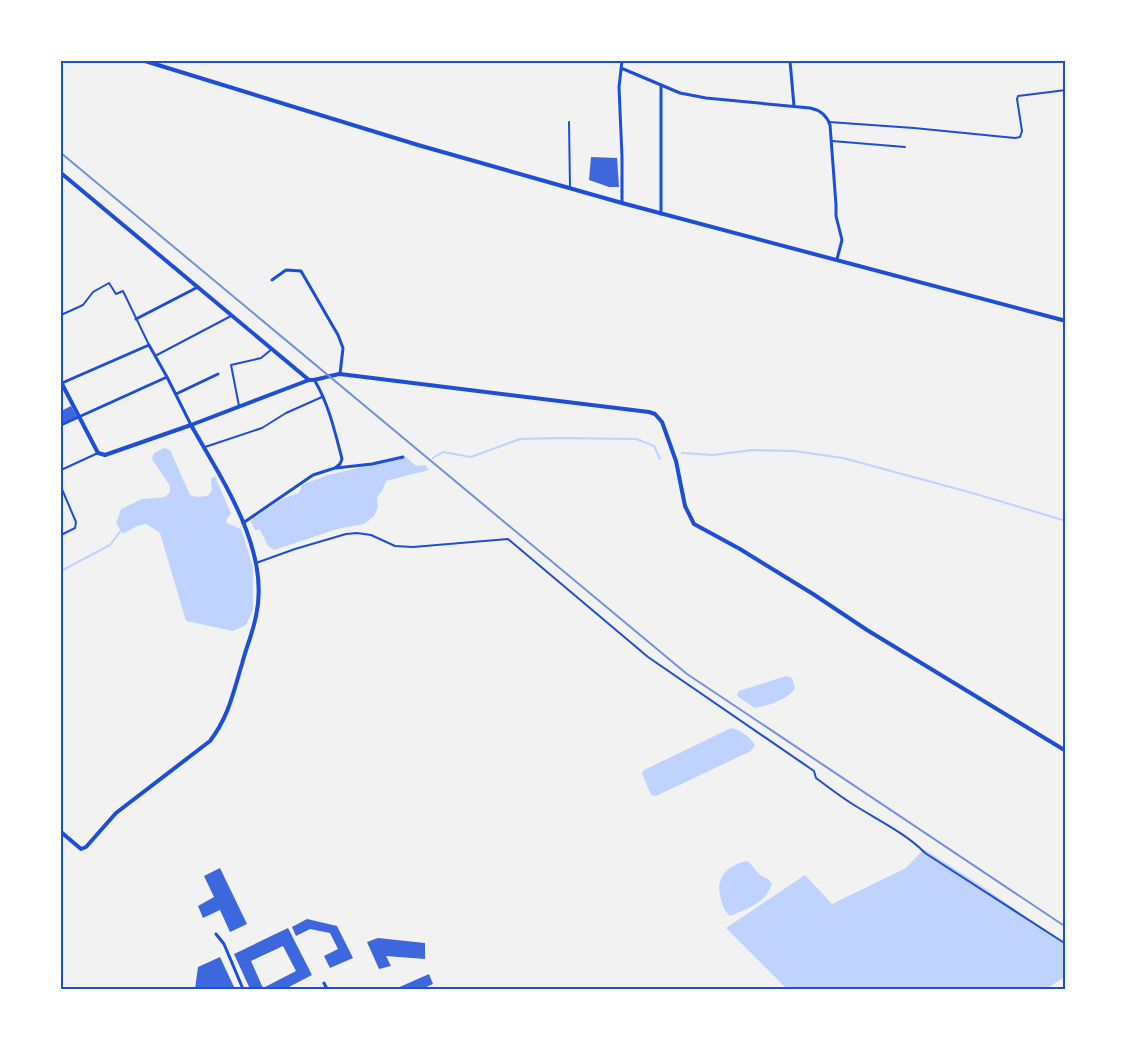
<svg xmlns="http://www.w3.org/2000/svg" width="1127" height="1050" font-family="Helvetica,sans-serif">
<rect width="100%" height="100%" fill="#f2f2f2"/>
<path fill="#bfd3fe" d="M164,448l6,2 20,45 7,2 11,-1 4,-6 -1,-11 4,-3 16,38 -4,4 -1,5 15,6 12,38v43l-7,15 -13,6 -47,-10 -26,-88 -14,-9 -9,2 -14,8 -7,-11 5,-14 21,-10 23,-2 5,-5v-6l-18,-27 2,-6z
M406,457l10,9 9,-1 4,5 -43,11 -4,10 -5,6 1,10 -4,9 -10,8 -27,5 -63,21 -6,-4 -8,-16h-5l-5,-9 32,-22 17,-6 3,-8 26,-10z
M786,676l6,2 3,10c-6,11 -27,18 -40,20l-18,-12 2,-5z
M731,728c9,1 19,9 24,17l-4,6 -95,45 -5,-1 -9,-21 2,-4z
M924,849l62,40 80,56v31l-20,13h-259l-61,-61 79,-53 27,29 74,-36z
M748,861l12,14 8,4 4,5c-6,19 -25,25 -42,32 -6,-5 -7,-10 -9,-17 -7,-21 7,-35 27,-38z"/>
<g fill="none" stroke-linecap="round" stroke-linejoin="round">
<path stroke="#bfd3fe" stroke-width="2" d="M682,453l31,2 39,-5 42,1 49,7 133,36 90,27
M433,458l10,-6 28,5 49,-18 39,-1 77,1 18,7 6,13
M61,571l49,-26 12,-16"/>
</g>
<path fill="#3d67dc" fill-rule="evenodd" d="M591,157l26,1 2,29h-10l-20,-7z
M71,406l6,11 -16,7v-13z
M220,868l27,56 -17,8 -10,-22 -17,8 -5,-12 16,-9 -10,-21z
M307,919l30,7 16,32 -23,10 -6,-12 14,-7 -8,-16 -20,-4 -14,7 -4,-9z
M288,928l24,47 -27,14h-35l-16,-35zM283,946l13,25 -33,17 -12,-27z
M378,938l47,5v16l-39,-3 5,10 -12,3 -12,-27z
M220,957l15,32h-40l3,-22z
M429,974l4,10 -11,5h-27z"/>
<g fill="none" stroke-linecap="round" stroke-linejoin="round">
<path stroke="#1d4ed8" stroke-width="2" d="M569,122l1,66
M829,122l85,6 101,10 5,-1 2,-6 -5,-32 1,-3 48,-6
M832,141l73,6
M61,315l22,-10 10,-13 16,-9 7,11 7,-3 26,54
M155,356l76,-40
M239,406l-8,-41 30,-7 11,-9
M205,447l57,-19 24,-15 36,-16
M61,470l37,-17
M61,487l15,35 -1,6 -14,7
M256,563l39,-14 51,-15 11,-1 14,2 24,11 18,1 95,-8 140,118 166,114 2,7c12,9 25,19 38,27 22,14 53,29 71,48l141,91"/>
<path stroke="#1d4ed8" stroke-width="3" d="M622,61l-3,26 3,70v46
M790,61l4,45
M621,68l59,25 26,5 104,10c10,2 17,8 20,17l6,80v11l6,24 -5,19
M661,85v129
M272,280l14,-10 15,1 37,64 5,13 -3,26
M136,319l62,-32
M62,383l87,-38 18,32 24,48
M176,394l42,-20
M61,425l106,-48
M336,468l36,-4 31,-7
M243,523l70,-48 22,-7 5,-4 2,-5c-7,-27 -13,-54 -27,-78
M216,934l8,10 19,45
M324,983l3,6"/>
<path stroke="#1d4ed8" stroke-width="4" d="M145,61l273,84 204,58 444,118
M61,173l248,207c7,1 22,-5 31,-6l309,38 6,2 7,8 14,39 9,45 9,18 46,25 73,45 54,36 199,121
M61,382l37,71 7,2 86,-30 118,-45
M61,832l20,17 5,-2 30,-34 94,-72c19,-25 23,-48 32,-77 4,-16 11,-32 14,-48 15,-66 -34,-136 -65,-191"/>
<path stroke="#7290e2" stroke-width="2" d="M61,153l626,521 379,253"/>
</g>
<rect width="1127" height="1050" fill="none" stroke="#ffffff" stroke-width="125"/>
<rect x="62" y="62" width="1002" height="926" fill="none" stroke="#1d4ed8" stroke-width="2"/>
</svg>
